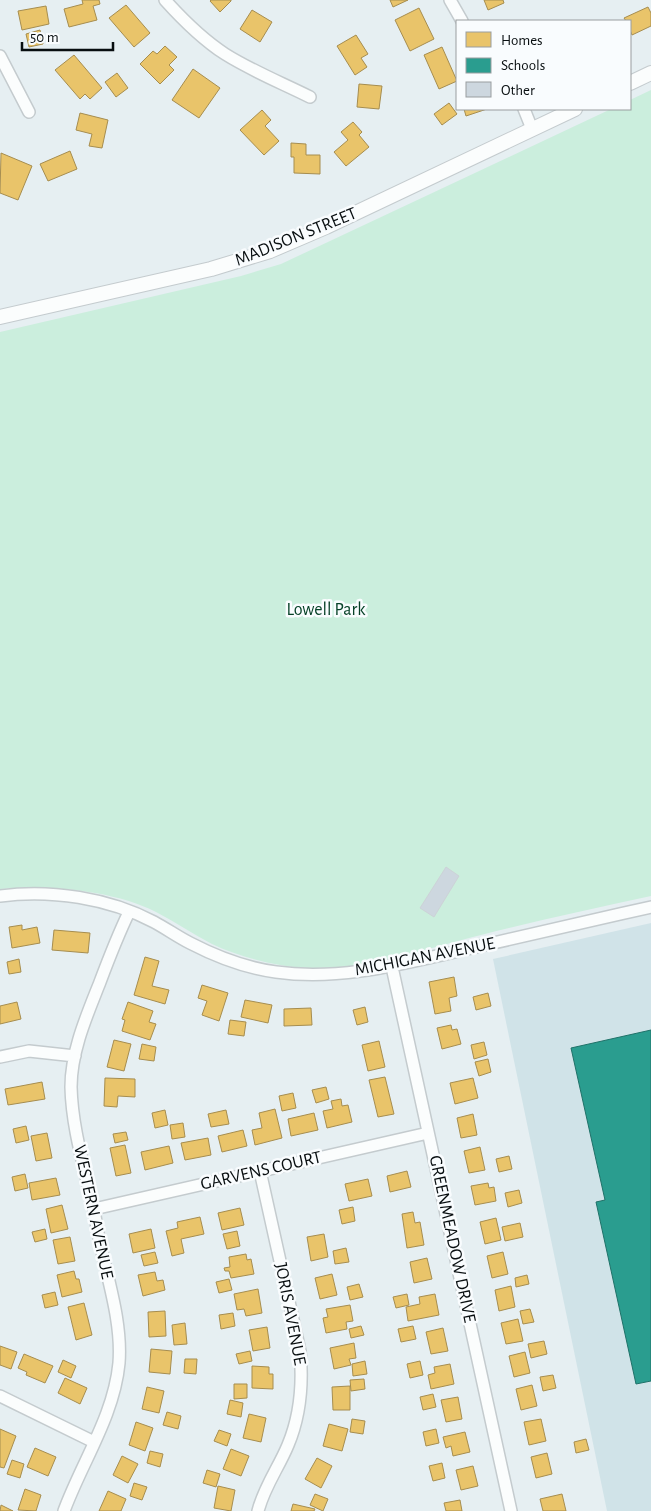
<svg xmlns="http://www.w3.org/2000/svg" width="651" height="1511" font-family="'Alegreya Sans',sans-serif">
<rect width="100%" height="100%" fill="#e6eff2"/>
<path fill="#d0e3e8" d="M651,923v588h-44l-114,-552z"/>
<path fill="#cbeedd" d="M651,90v806c-57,12 -114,25 -170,39 -65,16 -133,42 -201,30 -23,-4 -47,-11 -68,-21 -19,-10 -37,-22 -56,-32 -43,-22 -108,-27 -156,-23v-557l241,-56 40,-12 330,-155h19v-9z"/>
<path fill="#e9c46a" stroke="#a68d4f" d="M82,0h17l1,4 -7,2 4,14 -28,7 -5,-18 19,-5z
M211,0h20v1l-11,11 -10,-11z
M390,0h18l-15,7z
M484,0h19l1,3 -16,7z
M126,5l24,28 -16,14 -25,-29z
M46,6l3,18 -27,6 -4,-19z
M648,7l3,6v13l-19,9 -2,-5v-9h-4l-2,-3z
M419,8l15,31 -24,12 -15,-31z
M252,10l20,12 -12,20 -20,-13z
M40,30l3,14 -14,3 -3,-13z
M356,35l12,19 -7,4 6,9 -12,8 -18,-29z
M165,46l12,11 -8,8 5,5 -14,14 -20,-20 13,-13 4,3z
M442,47l15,34 -18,8 -15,-34z
M74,55l28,33 -12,11 -5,-5 -5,5 -25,-29z
M193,69l27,19 -21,30 -27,-18z
M117,73l11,15 -12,9 -11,-15z
M359,84l23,2 -3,23 -22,-2z
M449,103l8,11 -15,11 -8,-11z
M464,109h23l-21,7z
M262,110l9,10 -6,6 14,15 -15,14 -24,-25z
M80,113l28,7 -6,28 -13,-2 3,-12 -16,-4z
M353,122l9,10 -3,3 10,12 -23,19 -12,-14 14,-12 -7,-8z
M291,143l15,1v11h14v19l-26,-1v-16h-3z
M70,151l7,18 -29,12 -8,-17z
M1,153l31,13 -14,34 -18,-7z
M22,925v5l15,-3 3,16 -28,5 -3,-21z
M54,930l36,3 -2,20 -36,-3z
M145,957l14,4 -7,25 17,4 -4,14 -31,-9z
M19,959l2,13 -12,2 -2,-12z
M454,977l3,19 -8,2 2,13 -16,3 -6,-32z
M202,985l26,8 -9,28 -17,-6 5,-14 -9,-3z
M488,993l3,13 -15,4 -3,-13z
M245,1000l27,5 -4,18 -27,-6z
M17,1002l4,17 -21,5v-18z
M128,1002l25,9 -4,11 7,2 -6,16 -28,-9 3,-11 -3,-1z
M365,1007l3,15 -11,3 -4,-15z
M311,1008l1,17 -28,1v-17z
M230,1020l16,2 -2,14 -16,-2z
M451,1025l1,5 5,-1 4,15 -19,5 -5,-21z
M114,1040l17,4 -7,27 -17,-4z
M379,1041l6,26 -17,4 -6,-26z
M484,1042l3,13 -13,4 -3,-14z
M142,1044l14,3 -2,14 -15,-2z
M488,1059l3,13 -12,4 -4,-14z
M385,1077l9,37 -16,3 -9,-37z
M105,1078l30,1v18l-17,-1 -1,11 -13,-1z
M473,1078l5,20 -23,6 -5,-21z
M42,1082l3,17 -37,6 -3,-16z
M326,1087l3,12 -13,4 -4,-13z
M293,1093l3,15 -14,3 -3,-15z
M341,1099l1,7 6,-1 4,17 -25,6 -4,-17 10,-2 -2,-8z
M275,1109l7,29 -27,7 -3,-15 10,-2 -3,-15z
M165,1110l3,15 -13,3 -3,-15z
M226,1110l3,14 -18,3 -3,-13z
M314,1113l4,17 -27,6 -3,-17z
M473,1114l4,21 -16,3 -4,-20z
M183,1123l2,14 -13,2 -2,-14z
M26,1126l3,14 -13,3 -3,-14z
M243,1130l4,16 -25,6 -4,-16z
M126,1132l2,8 -13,3 -2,-9z
M47,1133l5,25 -16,3 -5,-25z
M208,1138l3,17 -26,5 -4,-17z
M125,1145l6,28 -15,3 -6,-28z
M169,1146l4,17 -28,7 -4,-18z
M480,1147l5,23 -16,3 -5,-22z
M509,1156l3,13 -13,3 -3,-13z
M407,1171l4,16 -21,5 -3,-16z
M25,1174l3,14 -13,3 -3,-14z
M56,1178l4,17 -28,5 -3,-17z
M368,1179l4,17 -23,5 -4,-17z
M488,1183l1,5 5,-1 2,14 -21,4 -4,-19z
M519,1190l3,13 -14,4 -3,-14z
M62,1205l6,24 -17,4 -5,-24z
M353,1207l2,14 -13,3 -3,-14z
M240,1208l4,17 -22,5 -4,-17z
M413,1212l2,11 5,-1 4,23 -17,3 -5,-34z
M200,1217l4,17 -23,5 3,14 -12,3 -6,-25 12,-3 -1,-6z
M496,1218l5,22 -16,4 -5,-22z
M520,1223l3,14 -18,4 -3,-14z
M45,1229l2,10 -12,3 -3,-10z
M151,1229l4,19 -22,5 -4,-19z
M237,1231l3,15 -13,3 -4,-15z
M324,1234l4,23 -17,4 -4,-24z
M70,1237l5,24 -17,3 -5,-24z
M346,1248l3,14 -14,2 -2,-13z
M155,1252l3,11 -14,3 -3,-11z
M503,1252l5,22 -16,4 -5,-22z
M246,1254l1,6 4,-1 3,15 -23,4 -2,-7h-4l-1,-3 6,-1 -1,-10z
M427,1258l5,21 -18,4 -4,-21z
M74,1271l2,8h3l3,13 -20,5 -5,-22z
M155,1272l2,9 6,-1 2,10 -22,6 -5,-21z
M332,1274l5,21 -17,4 -5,-21z
M527,1275l2,9 -13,3 -1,-9z
M229,1279l3,11 -13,3 -3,-11z
M359,1284l4,13 -13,3 -3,-13z
M511,1286l4,21 -16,4 -4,-21z
M258,1289l4,24 -16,3 -2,-7 -7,1 -3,-16z
M55,1292l3,13 -13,3 -3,-13z
M407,1294l2,11 -13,3 -3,-11z
M435,1294l4,21 -31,6 -2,-14 14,-3 -1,-7z
M84,1303l8,32 -16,5 -8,-33z
M350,1305l3,16 -7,1 1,7 -21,4 -3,-15 5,-1 -2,-8z
M530,1309l4,13 -11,2 -3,-13z
M165,1311l1,25 -17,1 -1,-25z
M233,1313l2,13 -14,3 -2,-14z
M518,1319l5,22 -17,3 -5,-21z
M185,1323l2,21 -13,1 -2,-20z
M361,1326l3,9 -13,3 -2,-9z
M413,1326l3,13 -15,3 -3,-13z
M267,1327l3,21 -17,3 -4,-21z
M443,1328l5,23 -17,3 -5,-22z
M544,1341l3,13 -16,4 -3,-14z
M354,1343l2,15 -7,1 2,6 -17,4 -4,-21z
M0,1346l17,6 -6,17 -11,-4z
M151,1349l21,2 -2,23 -21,-2z
M250,1351l2,10 -13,3 -3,-10z
M525,1352l5,21 -16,4 -5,-21z
M24,1354l29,12 -8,17 -19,-8 1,-3 -9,-4z
M185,1359h12l-1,15 -12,-1z
M63,1360l13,6 -5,12 -13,-6z
M365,1361l2,13 -14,2 -1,-12z
M420,1361l3,14 -13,3 -3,-14z
M450,1364l4,20 -23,5 -3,-14 7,-2 -1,-6z
M252,1366l17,1v7h4v15l-21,-1z
M553,1375l3,13 -13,3 -3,-14z
M65,1378l22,10 -7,16 -22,-11z
M364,1379l1,10 -14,2 -1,-11z
M234,1384h13v14l-13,1z
M532,1385l5,21 -16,4 -5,-21z
M350,1386v24h-17l-1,-23z
M147,1387l17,4 -5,22 -17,-4z
M433,1394l3,13 -13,3 -3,-13z
M458,1397l4,22 -16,3 -5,-22z
M230,1400l13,3 -2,14 -14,-3z
M167,1412l14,4 -3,13 -15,-4z
M249,1414l17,4 -5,24 -18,-4z
M352,1419l13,2 -2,13 -13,-2z
M541,1419l5,22 -17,4 -5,-23z
M136,1422l17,6 -8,23 -16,-6z
M329,1424l19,5 -6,22 -19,-5z
M0,1429l16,7 -12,32 -4,-1z
M436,1429l3,14 -13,3 -3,-14z
M219,1430l12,4 -4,12 -13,-5z
M465,1432l5,20 -17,4 -2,-10 -5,2 -3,-11z
M586,1439l3,11 -13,3 -2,-11z
M35,1448l21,9 -8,19 -21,-9z
M231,1449l18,7 -8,20 -18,-7z
M150,1451l13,3 -3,13 -13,-4z
M547,1453l5,21 -16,4 -5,-21z
M122,1456l16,8 -10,19 -15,-8z
M317,1458l15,8 -11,22 -16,-9z
M12,1460l12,4 -4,14 -13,-4z
M442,1463l3,15 -12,3 -4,-15z
M473,1466l5,20 -17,4 -5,-20z
M207,1470l13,4 -4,13 -13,-4z
M134,1483l13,4 -5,13 -12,-4z
M218,1486l17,4 -4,21 -17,-3z
M25,1489l16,6 -5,16 -18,-1z
M108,1491l18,8 -5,12h-22z
M315,1494l13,5 -5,12 -13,-6z
M562,1494l4,17h-23l-3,-12z
M460,1500l2,11h-16l-2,-8z
M293,1504l22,5 -1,2h-23z
M1,1505l12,6h-13z"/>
<path fill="#2a9d8f" stroke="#207269" d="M651,1030v351l-15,3 -40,-182 9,-2 -34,-152z"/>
<path fill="#cdd7df" stroke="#cdd3d7" d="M446,867l13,9 -25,41 -14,-9z"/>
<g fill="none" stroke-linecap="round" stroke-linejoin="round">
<g stroke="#c4cbce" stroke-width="14">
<path id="minor" d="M165,0c18,20 37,39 60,54 27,17 57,29 85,43
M450,0l12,21
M0,56l29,56
M524,109l8,20
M0,896c50,-7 109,2 154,26 13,7 24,15 36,21 27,14 56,25 86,29 64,9 125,-8 187,-22 62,-14 125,-29 188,-43
M392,967l119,544
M0,1057l29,-6 46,5
M94,1209l334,-76
M0,1396l94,46
M64,1511c18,-49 50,-95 55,-148 3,-39 -10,-79 -18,-116 -3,-12 -5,-25 -7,-37 -9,-41 -22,-81 -23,-123 0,-36 16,-72 29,-105 9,-24 18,-47 29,-70
M258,1511c6,-24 21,-44 30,-66 13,-31 15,-62 12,-94l-40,-180"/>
</g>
<g stroke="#c4cbce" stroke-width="16">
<path id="tertiary" d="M630,83l21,-10
M0,317l211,-48 59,-18 56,-24 249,-118"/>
</g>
<use href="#minor" stroke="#fbfdfd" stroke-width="11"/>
<use href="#tertiary" stroke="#fbfdfd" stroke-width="14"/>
</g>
<g text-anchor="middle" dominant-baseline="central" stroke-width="5" stroke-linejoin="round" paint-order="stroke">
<g font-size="18" fill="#080e10" stroke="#f9fcfe">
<text transform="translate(296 237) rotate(-22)">MADISON STREET</text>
<text transform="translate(425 957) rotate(-11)">MICHIGAN AVENUE</text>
<text transform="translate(261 1171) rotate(-13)">GARVENS COURT</text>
<text transform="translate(93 1212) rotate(78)">WESTERN AVENUE</text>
<text transform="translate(452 1239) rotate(78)">GREENMEADOW DRIVE</text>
<text transform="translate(290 1314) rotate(79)">JORIS AVENUE</text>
</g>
<g font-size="18" fill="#074228" stroke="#f9fcfe">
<text x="326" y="610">Lowell Park</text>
</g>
</g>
<rect x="456" y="20" width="175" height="90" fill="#f9fcfe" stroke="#999d9f"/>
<rect x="466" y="32" width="25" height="15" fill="#e9c46a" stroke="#999d9f"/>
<text x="501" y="45" font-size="15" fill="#080e10">Homes</text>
<rect x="466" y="58" width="25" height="15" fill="#2a9d8f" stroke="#999d9f"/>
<text x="501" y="70" font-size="15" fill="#080e10">Schools</text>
<rect x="466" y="82" width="25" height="15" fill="#cdd7df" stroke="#999d9f"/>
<text x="501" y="95" font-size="15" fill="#080e10">Other</text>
<path d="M22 42v8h91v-8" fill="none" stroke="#080e10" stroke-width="2.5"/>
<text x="30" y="42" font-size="15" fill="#080e10" stroke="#f9fcfe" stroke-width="4" paint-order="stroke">50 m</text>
</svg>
